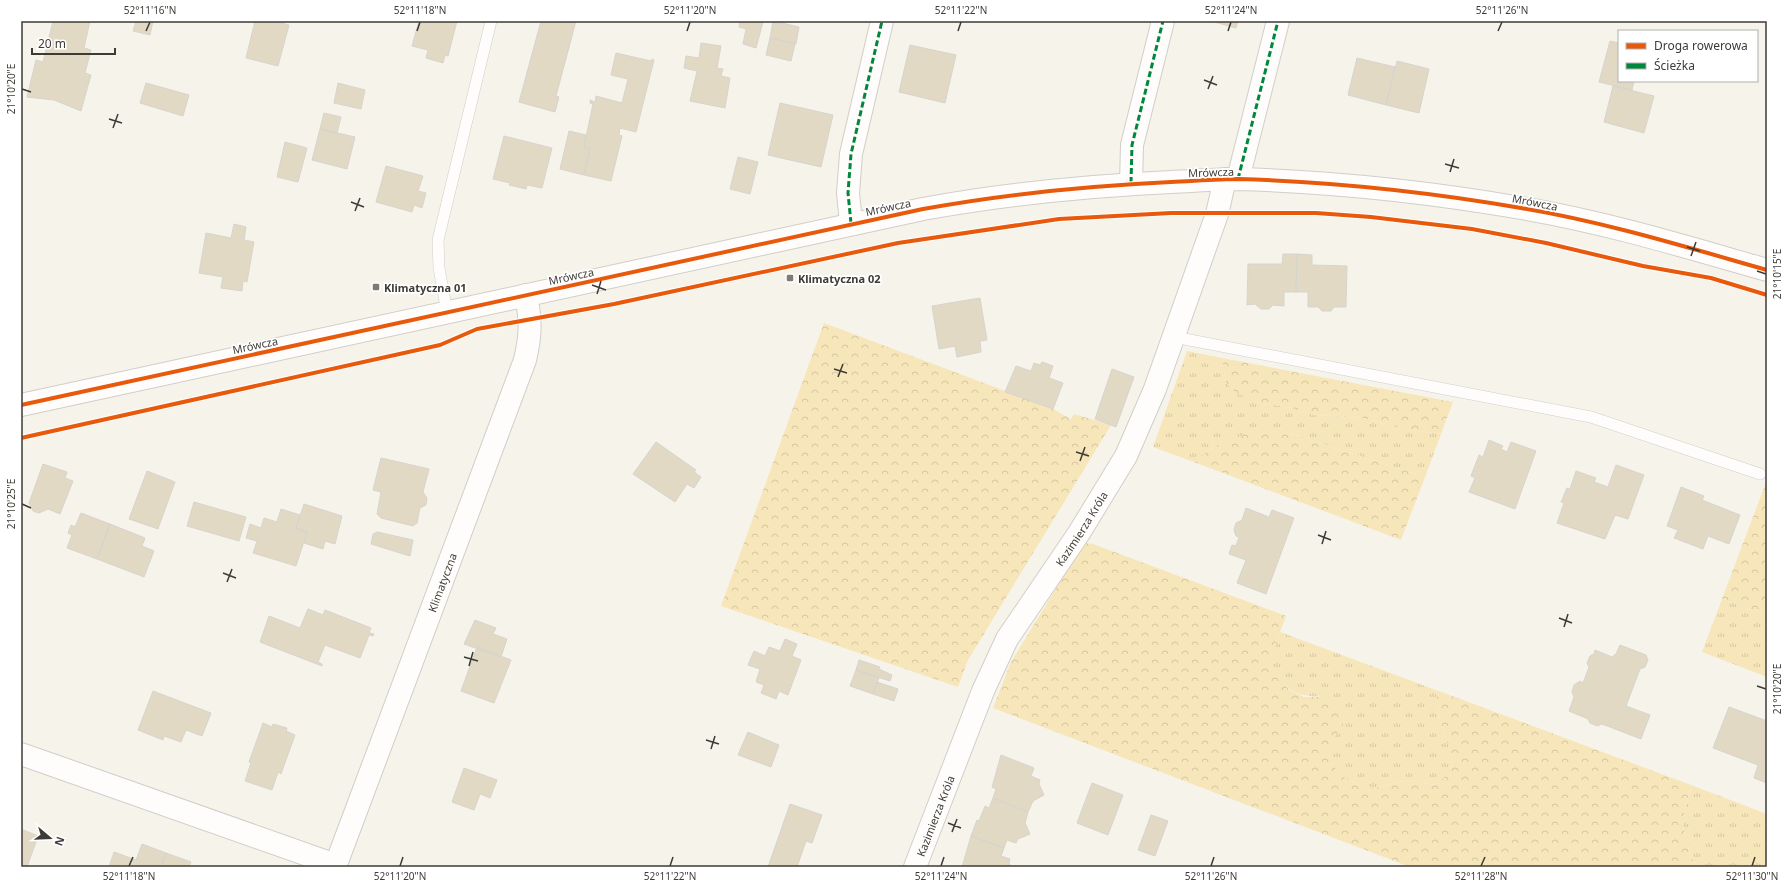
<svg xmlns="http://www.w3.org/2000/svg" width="1788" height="888" font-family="'Noto Sans',sans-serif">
<defs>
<pattern id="grass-tufts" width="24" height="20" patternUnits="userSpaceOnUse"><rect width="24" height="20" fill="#f7e6ba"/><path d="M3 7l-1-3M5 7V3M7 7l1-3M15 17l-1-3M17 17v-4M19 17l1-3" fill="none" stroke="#d5c6a0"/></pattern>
<pattern id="forest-crowns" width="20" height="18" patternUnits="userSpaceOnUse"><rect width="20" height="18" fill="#f7e6ba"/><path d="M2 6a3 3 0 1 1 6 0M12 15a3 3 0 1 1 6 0" fill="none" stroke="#d5c6a0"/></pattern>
</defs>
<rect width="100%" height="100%" fill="#f6f3ea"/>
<path fill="url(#grass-tufts)" d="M1187,351l35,7 4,25 32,21 28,2 28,9 49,3 46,12 32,4 -16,43 -139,-45 -74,16 -18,14 -41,-15z
M1722,599l45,16v62l-65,-25z
M1280,632l156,58 4,30 12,37 -1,15 -17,13 -27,-5 -32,8h-11l-25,-14 -10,-17 2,-15 11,-17 -15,-28c-36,-1 -39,-5 -58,-35z
M1691,785l76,29v53h-70l-7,-12 -8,-33z"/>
<path fill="url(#forest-crowns)" d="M824,323l229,86 18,10 3,-5 37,11 -143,235 -10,27 -237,-81z
M1222,358l231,44 -12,32 -32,-4 -46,-12 -49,-3 -28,-9 -28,-2 -23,-12 -9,-9z
M1257,432h29l139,45 -24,63 -207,-78c23,-19 34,-23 63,-30z
M1767,480v135l-45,-16z
M1084,543l9,1 193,72 -17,46 20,28 15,7h23l15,13 1,15 -12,17 -2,15 10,17 25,14h11l32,-8 27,5 17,-13 1,-15 -12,-37 -4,-30 255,95 -9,37 8,33 7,12h-287l-417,-159 18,-46z"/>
<path fill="#e1d9c4" stroke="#d7d4ce" d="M53,21h37l-6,27 7,2 -6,23 6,2 -10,36 -27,-11 -27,-3 9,-37 7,2z
M136,21h17l-3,14 -17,-4z
M255,21h18l16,4 -11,41 -32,-8z
M419,21h38l-9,35 -3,-1 -2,8 -17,-5 2,-8 -16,-4z
M541,21h35l-20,75 3,1 -4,15 -36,-10z
M740,21l23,1 -7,26 -13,-4 3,-15 -7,-2z
M773,21l26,6 -3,17 -26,-6z
M1211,21h27l-2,7z
M770,38l25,6 -4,17 -25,-6z
M1610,41l9,2v38h15l-2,9 -33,-8z
M701,43l20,3 -4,22 6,1 -2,7 9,2 -5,30 -35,-7 7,-30 -13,-3 2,-12 13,2z
M910,45l46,10 -11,48 -46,-11z
M616,53l35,8 1,-2 2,1 -18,72 -16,-4 -1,7 3,1 -11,45 -27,-6 6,-26 -6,-2 9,-43 -3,-1v-3l5,2 1,-6 26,7 6,-24 -17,-4z
M1357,58l38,9 -9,38 -38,-10z
M1397,61l32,8 -10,44 -33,-8z
M146,83l43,12 -6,21 -43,-13z
M338,83l27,7 -4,19 -27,-6z
M1613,86l41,10 -10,37 -40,-11z
M780,103l53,12 -12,52 -53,-12z
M324,113l17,4 -4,16 -17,-4z
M320,129l35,8 -8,32 -35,-9z
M569,131l17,4 -2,12 6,2 -6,26 -24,-6z
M504,136l48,12 -10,40 -15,-3 -1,4 -17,-4 1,-2 -17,-4z
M285,142l22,6 -9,34 -21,-5z
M738,157l20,5 -8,32 -20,-5z
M386,166l37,10 -5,15 8,2 -4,15 -8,-3 -2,7 -36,-10z
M234,224l12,3 -2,13 10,2 -7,40 -4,-1 -1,10 -21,-3 2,-11 -24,-4 7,-40 25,5z
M1283,254h14l-1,38h-12v14l-11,-1 -4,4h-8l-6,-5 -8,1 1,-41h34z
M1297,254l15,1v10l35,1 -1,41h-12l-3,4h-9l-4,-4h-10v-15h-12z
M980,298l7,42 -7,1 1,11 -24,5 -2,-11 -16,3 -7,-43z
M1042,362l11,4 -4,12 14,5 -10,26 -48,-17 11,-26 15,5 3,-8 6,2z
M1112,369l22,8 -18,50 -21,-8z
M1489,440l14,6 -2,3 6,3 4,-10 25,9 -21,58 -46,-17 6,-14 -4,-2 8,-21 4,2z
M656,442l40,28 -2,2 7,5 -7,11 -7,-4 -12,18 -42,-28z
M381,458l48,11 -6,23 4,6 -1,7 -6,3 -3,15 -4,3 -32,-8 -4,-4 4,-22 -8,-2z
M43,464l24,8 -2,6 8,3 -13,33 -12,-5 -9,4 -6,-2 -4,-8z
M1616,465l28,10 -16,44 -13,-4 -10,24 -48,-16 7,-20 -3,-1 6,-14 3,1 6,-18 20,7 -2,4 14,5z
M147,471l28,11 -17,47 -29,-10z
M1681,487l23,9 -2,4 38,15 -11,29 -21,-8 -5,13 -29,-11 4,-8 -11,-4z
M194,502l52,15 -7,24 -52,-15z
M304,504l38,12 -7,28 -10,-3 -2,8 -19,-6 3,-11 -11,-4z
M1246,508l23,9 3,-7 22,8 -28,76 -29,-11 9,-23 -17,-6 3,-9 4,1 3,-9 -3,-1 -2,-6 2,-7 6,-3z
M281,509l19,6 -4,13 11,4 -11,34 -43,-13 4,-12 -11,-3 4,-14 11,4 3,-10 13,4z
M81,513l29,11 -13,35 -30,-11 5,-13 -4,-2 3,-8 4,2z
M110,524l35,14 -3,8 12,5 -10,26 -47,-18z
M377,532l36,8 -3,16 -39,-12 2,-10z
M308,609l15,6 2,-5 46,18 -2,5 5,1 -1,2 -4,-1 -9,23 -35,-13 -7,17 4,2v2l-62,-24 9,-26 31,12z
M475,620l21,8 -3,6 14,5 -6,18 -37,-13z
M785,639l12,5 -5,12 9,4 -13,35 -9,-4 -3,8 -15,-6 3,-8 -8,-3 4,-13 -12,-4 6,-14 11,5 4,-9 11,4z
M1620,645l26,10 2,5 -3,7 -5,2 -14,37 24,9 -9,24 -39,-15 -5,2 -7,-3 -2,-4 -19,-8 5,-14 -2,-5 2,-7 6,-4 3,2 6,-16 -2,-4 3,-7 4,-2 1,-4 17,7 4,-3z
M477,647l34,13 -17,43 -33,-12z
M859,660l21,7 -1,2 13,6 -2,6 -34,-11z
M856,670l23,8 -6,16 -23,-8z
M877,682l21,7 -4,12 -21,-7z
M153,691l58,22 -9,23 -16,-6 -5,12 -17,-6 -1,4 -25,-10z
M1729,707l38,14v62l-13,-5 4,-13 -45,-17z
M263,723l9,4 1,-3 14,4 -1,3 9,4 -14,39 -3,-2 -6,18 -27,-9 6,-18 -2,-1z
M748,732l31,13 -8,22 -33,-12z
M1001,755l33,13 -3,8 9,4 -1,4 5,11 -11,6 -5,11 -35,-14 3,-9 -4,-2z
M464,768l33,12 -7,18 -10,-4 -6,16 -22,-8z
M1092,783l31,12 -15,40 -31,-12z
M993,798l35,14 -3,11 5,11 -12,5 -2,4 -9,-3 -3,8 -33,-12 6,-16 2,1 6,-15 4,2z
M790,804l32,11 -10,28 -6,-2 -9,26h-29z
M1151,815l17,6 -13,35 -17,-6z
M21,829l17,7 -11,31 -6,-1z
M971,836l33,12 -3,8 9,3 -1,4 2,4h-49z
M142,844l24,9 -5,14h-52l5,-15 22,8z
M166,853l25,9 -2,5h-28z"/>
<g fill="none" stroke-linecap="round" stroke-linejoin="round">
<g stroke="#d1cec8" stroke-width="12">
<path id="lane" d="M447,312l-8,-44 -1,-28 53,-219
M1174,337l417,80 169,57"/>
</g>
<g stroke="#d1cec8" stroke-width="24">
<g id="street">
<path d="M1238,179l40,-158"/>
<path d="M1131,183l1,-38 31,-124"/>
<path d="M851,223l-3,-30 3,-39 31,-133"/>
<path d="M21,754l315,111"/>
<path id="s1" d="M335,867l190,-507c6,-26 6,-39 1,-65"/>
<path id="s2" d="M915,867l68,-176 24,-52 72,-106 47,-77 29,-67 62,-175 8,-35"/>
</g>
</g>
<g stroke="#d1cec8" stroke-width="24">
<path id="secondary" d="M21,405l902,-196c82,-15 164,-23 248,-27 23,-1 46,-3 68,-3 95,3 190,13 282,29 84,14 165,39 246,62"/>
</g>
<use href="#lane" stroke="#fefdfc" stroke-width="11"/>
<use href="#street" stroke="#fefdfc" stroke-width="22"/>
<use href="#secondary" stroke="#fefdfc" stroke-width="22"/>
<path stroke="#00873e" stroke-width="3" stroke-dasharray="6 3" stroke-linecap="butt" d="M1238,179l40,-158
M1131,183l1,-38 31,-124
M851,223l-3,-30 3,-39 31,-133"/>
<g stroke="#fff" stroke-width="6">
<path id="cycleway" d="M21,405l902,-196c82,-15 164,-23 248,-27 23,-1 46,-3 68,-3 95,3 190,13 282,29 84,14 165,39 246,62
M21,438l419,-93 37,-16 137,-25 284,-61 161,-24 112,-6h145l55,4 101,12 74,14 97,23 68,12 56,17"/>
</g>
<use href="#cycleway" stroke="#e8590c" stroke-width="4"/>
</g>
<path fill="none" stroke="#3e3b36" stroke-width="1.5" d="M146,31l4,-9M417,31l3,-9M687,31l3,-9M958,31l3,-9M1228,31l3,-9M1498,31l4,-9M1204,80l13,5M22,89l9,3M1208,89l5,-13M109,119l13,4M113,128l5,-14M1445,164l14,4M1450,172l4,-13M351,202l13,5M355,211l5,-13M1687,247l13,4M1691,256l5,-14M1757,271l9,3M592,285l14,5M597,294l4,-13M834,369l13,4M838,377l5,-13M1076,452l13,4M1080,461l5,-14M22,504l9,4M1318,535l13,5M1322,544l4,-13M223,573l13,5M227,582l5,-13M1559,618l13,5M1564,627l4,-13M464,657l14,4M469,666l4,-14M1757,686l9,3M706,740l13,4M711,749l4,-13M948,823l13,5M952,832l5,-13M129,866l4,-9M400,866l3,-9M670,866l3,-9M941,866l3,-9M1211,866l3,-9M1481,866l4,-9M1752,866l3,-9"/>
<g fill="#7e7b75" stroke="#fff" stroke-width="1.5">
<rect x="786" y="274" width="8" height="8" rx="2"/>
<rect x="372" y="283" width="8" height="8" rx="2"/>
</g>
<g text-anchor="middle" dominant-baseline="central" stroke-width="3.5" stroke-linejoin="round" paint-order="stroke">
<g font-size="11" fill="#3e3b36" stroke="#fff">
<text transform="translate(1211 172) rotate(-2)">Mrówcza</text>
<text transform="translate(1535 202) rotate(11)">Mrówcza</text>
<text transform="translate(888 207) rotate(-12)">Mrówcza</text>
<text transform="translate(571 276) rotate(-12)">Mrówcza</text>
<text transform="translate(255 345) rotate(-12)">Mrówcza</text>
<text stroke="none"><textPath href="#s2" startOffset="379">Kazimierza Króla</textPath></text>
<text stroke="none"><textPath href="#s1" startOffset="304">Klimatyczna</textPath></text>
<text stroke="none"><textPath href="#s2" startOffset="55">Kazimierza Króla</textPath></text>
</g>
<g font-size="11" font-weight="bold" fill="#3e3b36" stroke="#fff" text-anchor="start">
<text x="798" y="278">Klimatyczna 02</text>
<text x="384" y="287">Klimatyczna 01</text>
</g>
</g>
<rect width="1788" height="888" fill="none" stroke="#ffffff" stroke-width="44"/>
<rect x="1618" y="30" width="140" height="52" fill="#ffffff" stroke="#b2b1af"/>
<rect x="1626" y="43" width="20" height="6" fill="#e8590c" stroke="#b2b1af"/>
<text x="1654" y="50" font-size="12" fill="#3e3b36">Droga rowerowa</text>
<rect x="1626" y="63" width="20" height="6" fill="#00873e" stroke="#b2b1af"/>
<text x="1654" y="70" font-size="12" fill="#3e3b36">Ścieżka</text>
<g transform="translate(50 838) rotate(109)" stroke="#ffffff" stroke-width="3" paint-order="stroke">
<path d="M0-3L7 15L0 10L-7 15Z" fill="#3e3b36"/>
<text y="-6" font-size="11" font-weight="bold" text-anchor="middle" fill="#3e3b36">N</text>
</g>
<path d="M32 48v6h83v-6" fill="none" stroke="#3e3b36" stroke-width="2"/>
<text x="38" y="48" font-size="12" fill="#3e3b36" stroke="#ffffff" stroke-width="3" paint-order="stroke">20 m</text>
<rect x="22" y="22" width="1744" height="844" fill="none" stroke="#3e3b36" stroke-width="1.5"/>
<g font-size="10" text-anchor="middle" fill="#3e3b36">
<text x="150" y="14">52°11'16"N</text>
<text x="420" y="14">52°11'18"N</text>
<text x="690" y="14">52°11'20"N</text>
<text x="961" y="14">52°11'22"N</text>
<text x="1231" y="14">52°11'24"N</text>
<text x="1502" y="14">52°11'26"N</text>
<text transform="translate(11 89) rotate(-90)" y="4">21°10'20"E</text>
<text transform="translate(1777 274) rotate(-90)" y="4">21°10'15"E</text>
<text transform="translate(11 504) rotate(-90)" y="4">21°10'25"E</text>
<text transform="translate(1777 689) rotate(-90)" y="4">21°10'20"E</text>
<text x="129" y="880">52°11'18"N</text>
<text x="400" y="880">52°11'20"N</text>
<text x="670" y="880">52°11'22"N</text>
<text x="941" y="880">52°11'24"N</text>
<text x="1211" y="880">52°11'26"N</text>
<text x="1481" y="880">52°11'28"N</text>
<text x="1752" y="880">52°11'30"N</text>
</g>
</svg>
